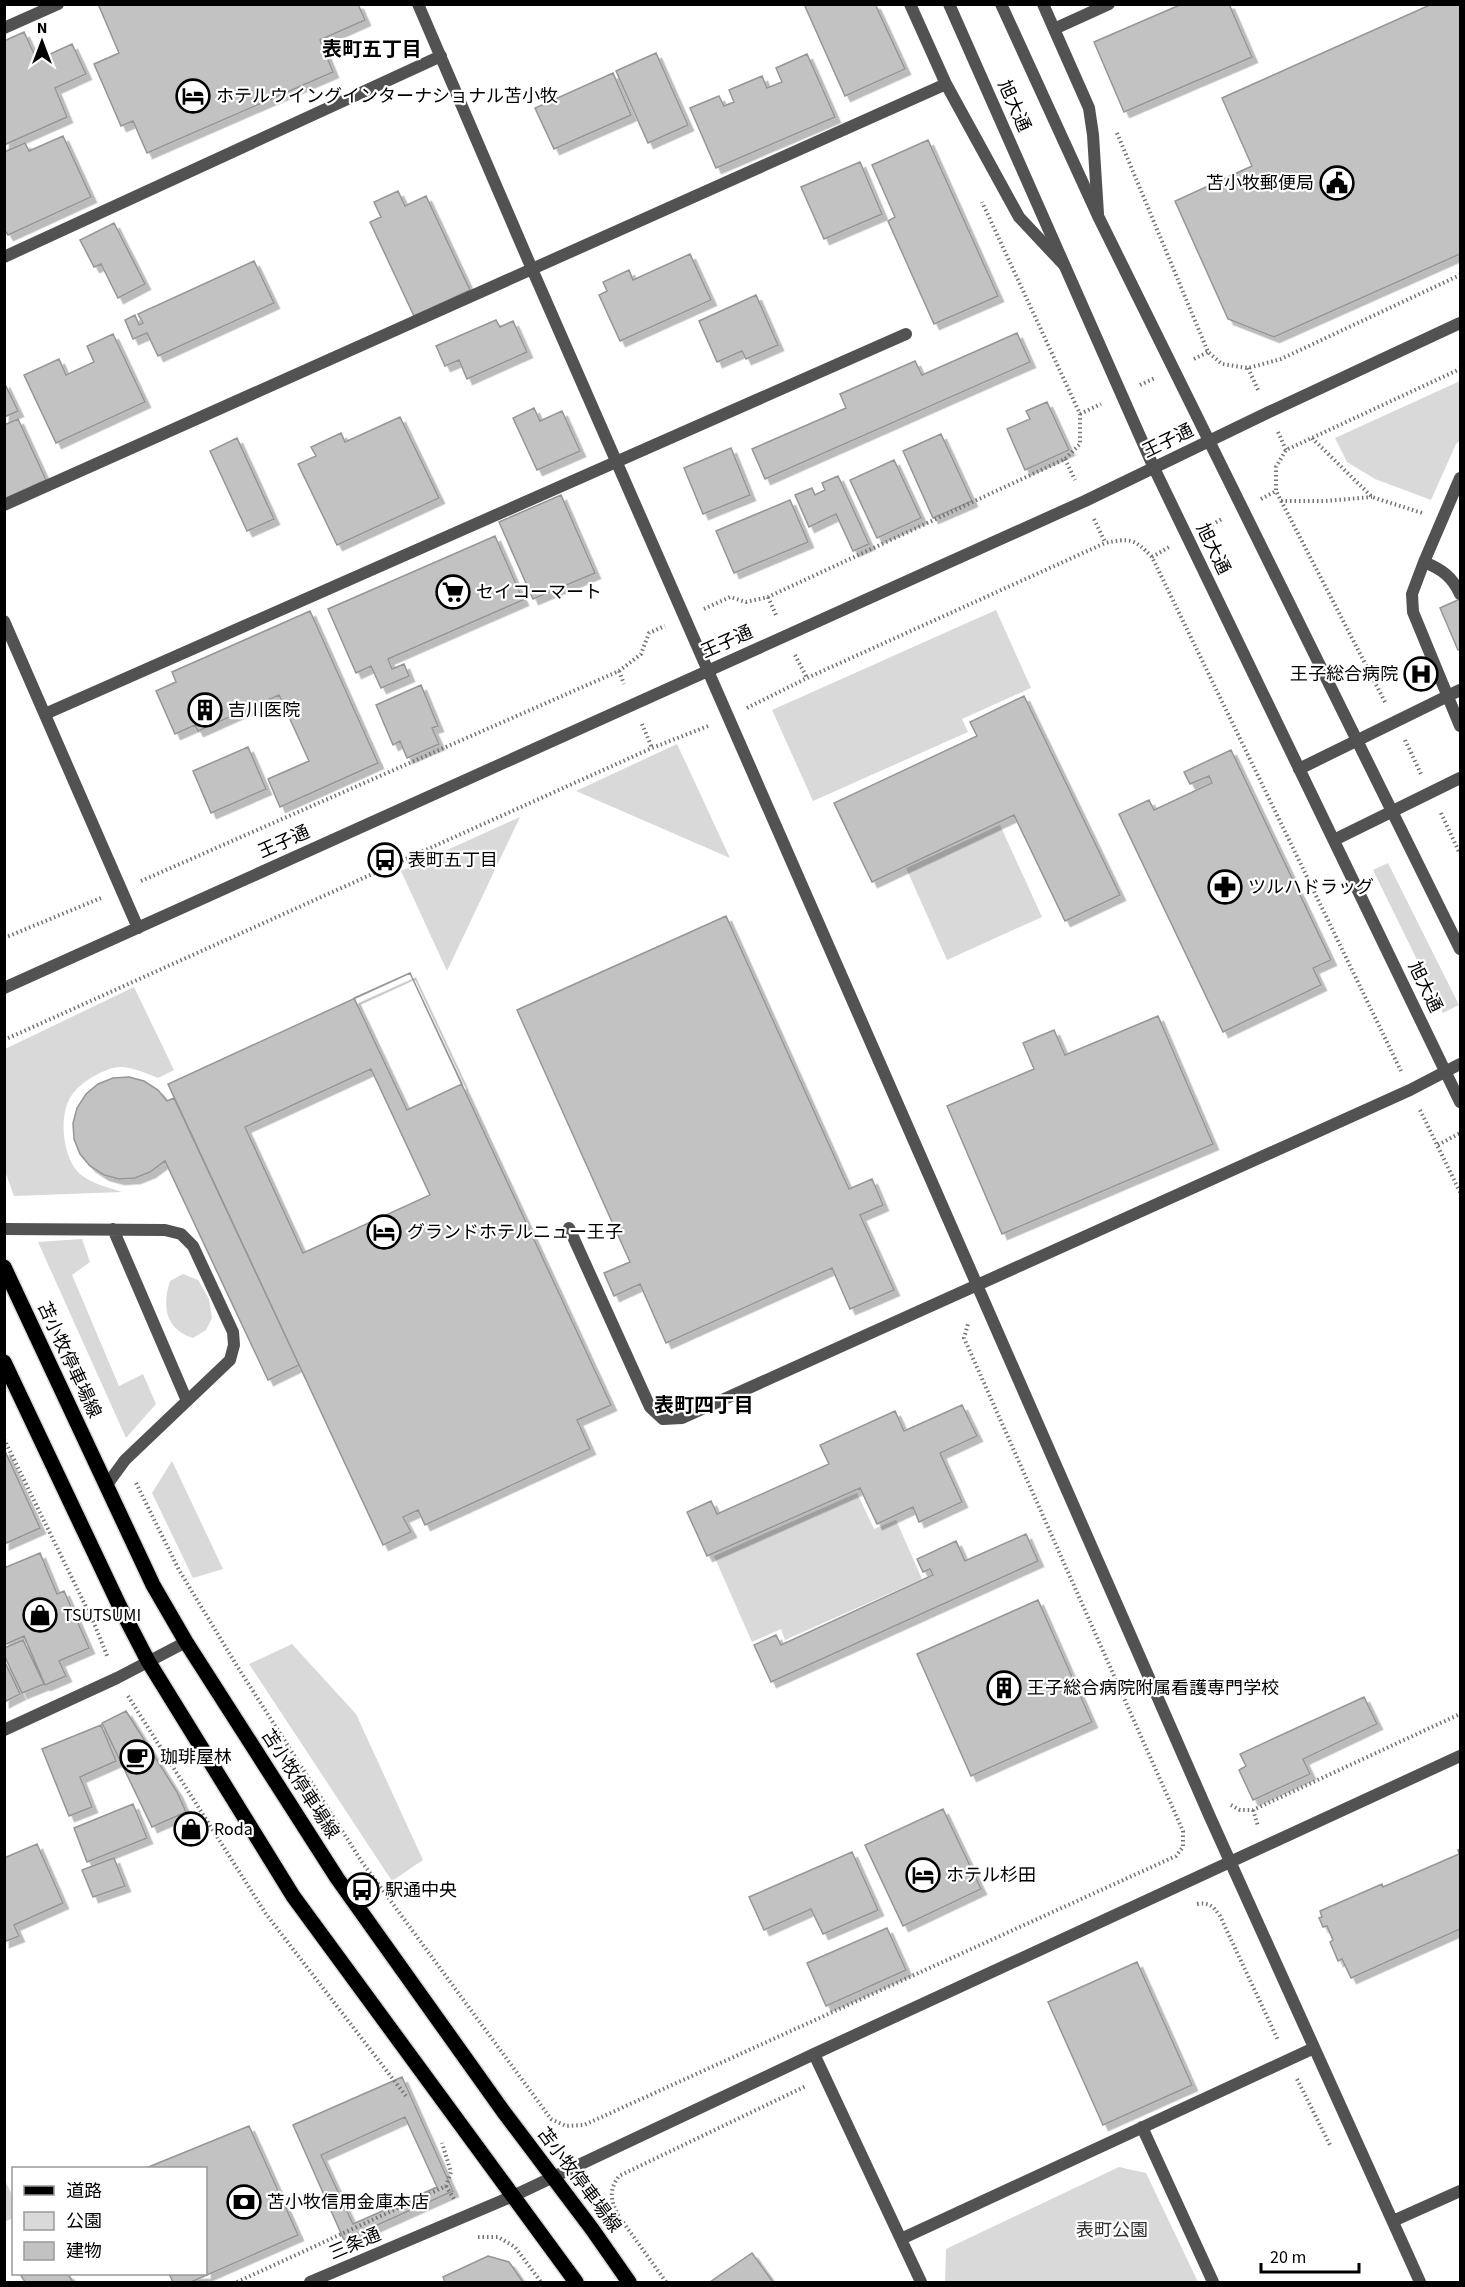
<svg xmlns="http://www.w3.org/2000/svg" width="1465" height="2287" font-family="'Source Sans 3','Noto Sans JP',sans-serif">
<defs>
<filter id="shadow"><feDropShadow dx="5.5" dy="5.5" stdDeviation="0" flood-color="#0004"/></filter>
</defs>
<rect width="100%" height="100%" fill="#fff"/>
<path fill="#d9d9d9" d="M1460,381v59l-4,4 -25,56 -56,-21 -28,-17 -12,-24z
M996,610l35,78 -69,31 6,13 -155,69 -41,-91z
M677,744l53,114 -154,-67z
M520,817l-73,154 -46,-100z
M1000,825l42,92 -95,43 -41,-92z
M1388,863l71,142 -16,8 -70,-143z
M134,987l40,83 -16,8c-13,-5 -31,-14 -45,-10 -15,4 -37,17 -44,32 -10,19 -6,59 11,74 12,10 28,13 42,18l-108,4 -9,-25v-122z
M82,1239l8,23 -18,13 47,111 24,-12 13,30 -30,34 -88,-196z
M183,1274l15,6 11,19 3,19 -6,12 -13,8c-28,-9 -31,-32 -23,-57z
M172,1461l51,108 -30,9 -41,-85z
M857,1493l17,36 22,-9 26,59 -137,61 -4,-11 -29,13 -38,-86z
M292,1644l64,70 67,146 -31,21 -143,-217z
M1119,2167l27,6 52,109h-253l1,-33z
M4,2178l9,19v21l-8,4z"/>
<path fill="#c2c2c2" stroke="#969696" stroke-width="1.5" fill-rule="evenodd" filter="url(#shadow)" d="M103,4h255l7,16 -45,20 13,32 -186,81 -14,-32 -12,5 -27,-62 25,-11 -20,-47z
M804,4h71l30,65 -60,27z
M1182,4h47l23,53 -128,55 -30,-70z
M1432,4h28v250l-186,83 -46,-18 -53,-118 77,-35 -30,-68z
M24,32l13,28 35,-16 14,30 -31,14 12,29 -63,28v-104z
M656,53l32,72 -40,18 -32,-72z
M807,54l28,63 -119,51 -26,-60 29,-12 5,10 10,-4 -5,-12 33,-14 5,12 15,-6 -6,-14z
M613,73l18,42 -77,34 -19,-41z
M63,136l28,61 -83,38 -4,-7v-76l21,-9 4,8z
M928,140l70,156 -64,28 -46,-103 7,-4 -23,-52z
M860,162l22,52 -58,25 -23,-52z
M398,191l7,15 21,-10 44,94 -56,26 -44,-94 11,-5 -7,-15z
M114,223l31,61 -27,14 -17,-34 -7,3 -14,-27z
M690,254l21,46 -91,41 -21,-46 8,-4 -4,-9 26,-12 4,10z
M254,261l20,42 -116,53 -11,-23 -14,6 -8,-19 10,-5 4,10 4,-2 -5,-9z
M756,295l22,50 -32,14 -4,-8 -25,11 -18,-41z
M496,320l4,7 13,-6 14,31 -60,27 -8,-19 -14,6 -9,-20z
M1017,333l13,29 -265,117 -13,-30 94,-41 -6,-14 75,-33 7,14z
M113,334l32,68 -89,41 -32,-68 35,-16 7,16 28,-13 -7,-16z
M4,382l14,29 -14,6z
M1047,402l22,48 -44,20 -18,-41 23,-10 -4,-8z
M534,408l6,13 22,-10 18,40 -43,19 -24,-52z
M400,417l39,81 -102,47 -39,-81 18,-8 -5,-9 30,-14 4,9z
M18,419l28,61 -42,19v-74z
M941,434l31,67 -39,17 -30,-67z
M237,438l37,81 -27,12 -37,-80z
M731,448l19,47 -47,19 -19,-46z
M894,460l27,58 -44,20 -27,-58z
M838,476l31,68 -16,7 -17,-37 -27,13 -14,-32 17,-7 3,7 10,-5 -3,-7z
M561,495l34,78 -62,26 -34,-77z
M790,500l18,42 -74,31 -18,-42z
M495,536l28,64 -135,59 4,10 12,-5 5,12 -28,12 -10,-22 -15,7 -28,-64z
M1460,599v50l-2,1 -18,-42z
M310,611l68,152 -98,44 -12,-28 41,-18 -30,-66 -81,36 -3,-6 -20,9 -19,-43 20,-9 -4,-10z
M421,685l17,41 -6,2 7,16 -32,14 -7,-17 -7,4 -17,-40z
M1024,696l96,199 -55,26 -51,-106 -142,67 -38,-79 143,-67 -7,-14z
M248,747l18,42 -55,24 -18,-42z
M1231,750l100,210 -18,8 8,17 -98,47 -104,-218 30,-14 5,10 58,-27 -3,-7 -19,8 -6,-12z
M726,916l123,273 23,-10 11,26 -23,10 34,75 -44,19 -18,-41 -166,75 -26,-59 -26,12 -10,-23 26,-11 -113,-252z
M410,973l201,432 -34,15 13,29 -165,76 -7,-15 -15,7 8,15 -28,13 -215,-461z
M410,973l52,111 -55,26 -53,-112z
M1158,1016l55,128 -211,90 -55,-128 87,-37 -11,-26 31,-13 11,25z
M371,1069l59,126 -127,58 -58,-126z
M129,1077l15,4 14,9 9,11 7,-3 125,267 -31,15 -103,-219 -15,11 -15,6 -16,1 -15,-4 -14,-9 -10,-12 -6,-15 -1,-16 4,-15 9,-14 12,-10 15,-6z
M962,1405l15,31 -37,17 22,49 -43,20 -6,-15 -36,17 -17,-36 -153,68 -20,-44 24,-11 6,13 112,-50 -9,-19 75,-34 9,20z
M4,1449l36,79 -36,16z
M1026,1534l12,27 -267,121 -17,-37 22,-10 5,10 152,-70 -3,-6 -7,3 -6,-13 39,-18 9,20z
M40,1553l17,41 7,-3 25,57 -30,13 7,15 -21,9 -21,-49 -20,9v-77z
M1038,1600l54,122 -121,54 -54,-122z
M23,1640l21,44 -22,9 -18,-38v-7z
M4,1660l16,34 -16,8z
M1364,1697l13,27 -74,35 7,15 -57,26 -14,-30 7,-4 -6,-12z
M126,1711l51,81 9,20 -34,15 -50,-104z
M101,1725l15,36 -36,16 12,30 -23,9 -27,-67z
M133,1804l14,34 -60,24 -13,-34z
M943,1809l38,80 -78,37 -38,-81z
M37,1844l26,59 -49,22 5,11 -15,6v-84z
M1460,1849v80l-109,49 -9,-19 -4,2 -8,-19 3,-2 -6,-14 -4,1 -4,-9 3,-1 -2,-6 62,-27 1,3 76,-33 -1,-4z
M852,1852l26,58 -55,24 -12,-25 -47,21 -15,-33z
M114,1858l11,28 -32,11 -11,-27z
M887,1928l19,42 -80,36 -19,-43z
M1137,1962l55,123 -89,40 -55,-123z
M402,2077l51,114 -109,49 -51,-115zM405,2117l32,70 -84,37 -32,-69z
M249,2126l49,109 -107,47h-18l-4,-8h37v-106h-60z
M752,2253l21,29h-63z
M488,2256l21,6 14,20h-78l-2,-5z
M20,2274h48l5,8h-48z"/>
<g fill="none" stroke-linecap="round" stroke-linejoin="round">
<g stroke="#dbdbdb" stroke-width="18">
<path id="primary" d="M4,1267l149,318 33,57 151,236 166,233 89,118 37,53
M4,1362l116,245 28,54 145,235 283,386"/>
</g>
<path stroke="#747474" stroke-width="4" stroke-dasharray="1.5 3" stroke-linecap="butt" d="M1117,133l91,219 14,12 26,4 33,-9 179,-84
M1194,359l14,-7
M1248,368l11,24
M1140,385l15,-7
M1080,414l21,-10
M1278,432l8,18
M1312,438l60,59 50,16
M1065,459l10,21
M1261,499l15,-8
M1281,501h44l47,-4
M1094,519l11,23
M1208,527l14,-8
M1152,557l17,-10
M768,597l8,18
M704,609l26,-12 16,5 22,-5 297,-138 15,-15v-30l-98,-212
M795,655l12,23
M619,671l5,13
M1385,702l-109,-211v-24l10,-17 174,-81
M747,708l60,-30 298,-135c24,-5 29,-5 47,14l249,514
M642,724l10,24
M1405,740l16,34
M1441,813l19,41
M141,881l478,-210 22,-17 8,-21 16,-7
M4,938l97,-40
M4,1040l648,-292 56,-22
M1420,1110l40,82
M1438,1145l22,-12
M4,1439l89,182 15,37
M136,1483l43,87 58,96 125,196 189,257 15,7 18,-1 592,-269 7,-9v-16l-219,-493 4,-14
M128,1696l138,218 140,182
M1231,1805l9,5h13l207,-96
M1253,1810l5,16
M1197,1904c12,-2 16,2 23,12l58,124
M1297,2079l33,66
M446,2186l8,13
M478,2237h20l17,10 26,35
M237,2282l209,-96 5,-14 -9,-29
M666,2282l-48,-67c-8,-16 -9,-25 1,-39l187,-90"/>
<path stroke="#525252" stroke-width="12" d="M1460,478l-36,84 -12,32 1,18 47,114
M1424,562c17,7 28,14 36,32
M45,714l861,-380
M1299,769l161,-79
M1334,840l126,-62
M569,1228l81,179 13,12 19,-1 728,-328 50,-26
M4,1229l161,1 16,4 12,12 40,86 1,13 -4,15 -105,100 -19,26
M113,1229l74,172"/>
<path stroke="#525252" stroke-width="12" d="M418,4l114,265 678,1548 210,465
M910,4l36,80 73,133 45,48
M1043,4l11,25
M4,28l54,-24
M1098,214l-5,-79 -4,-27 -35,-79 55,-25
M4,257l437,-201
M4,505l942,-421
M4,621l134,307
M4,1730l113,-52 69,-36
M814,2054l107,228
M1142,2127l71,155
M513,2196l301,-142 646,-298
M1393,2221l67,-30
M901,2239l413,-191"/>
<path stroke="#525252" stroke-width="12" d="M949,4l205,464 306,634
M1001,4l97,212 362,733
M4,988l1081,-487 184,-89 191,-89
M310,2282l203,-86"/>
<use href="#primary" stroke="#000" stroke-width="15"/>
</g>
<defs>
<g id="hotel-ring" transform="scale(1.725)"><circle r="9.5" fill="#fff" stroke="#000" stroke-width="1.5"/><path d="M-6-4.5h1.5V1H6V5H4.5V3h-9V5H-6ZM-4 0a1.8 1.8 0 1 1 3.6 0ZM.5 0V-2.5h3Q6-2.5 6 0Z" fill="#000"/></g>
<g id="civic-ring" transform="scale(1.725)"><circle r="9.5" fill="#fff" stroke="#000" stroke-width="1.5"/><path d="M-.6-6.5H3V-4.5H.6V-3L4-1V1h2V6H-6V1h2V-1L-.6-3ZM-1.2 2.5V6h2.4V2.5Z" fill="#000"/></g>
<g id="supermarket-ring" transform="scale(1.725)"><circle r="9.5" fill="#fff" stroke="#000" stroke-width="1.5"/><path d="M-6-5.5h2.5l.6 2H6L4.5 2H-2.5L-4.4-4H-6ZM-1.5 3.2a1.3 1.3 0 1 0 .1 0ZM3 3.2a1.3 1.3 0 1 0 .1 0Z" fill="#000"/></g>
<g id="hospital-ring" transform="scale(1.725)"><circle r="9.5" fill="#fff" stroke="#000" stroke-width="1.5"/><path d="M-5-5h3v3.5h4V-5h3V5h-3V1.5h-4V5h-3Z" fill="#000"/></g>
<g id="building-ring" transform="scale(1.725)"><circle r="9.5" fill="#fff" stroke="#000" stroke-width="1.5"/><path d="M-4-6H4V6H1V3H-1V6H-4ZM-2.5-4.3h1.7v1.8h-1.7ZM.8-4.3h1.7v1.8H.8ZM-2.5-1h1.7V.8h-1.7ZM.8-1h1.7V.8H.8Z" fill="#000"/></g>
<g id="bus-ring" transform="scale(1.725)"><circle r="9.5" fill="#fff" stroke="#000" stroke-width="1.5"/><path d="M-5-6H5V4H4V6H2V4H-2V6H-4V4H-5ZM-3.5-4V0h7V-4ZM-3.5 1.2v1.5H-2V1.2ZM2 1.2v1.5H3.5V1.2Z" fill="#000"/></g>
<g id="pharmacy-ring" transform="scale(1.725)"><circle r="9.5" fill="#fff" stroke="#000" stroke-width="1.5"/><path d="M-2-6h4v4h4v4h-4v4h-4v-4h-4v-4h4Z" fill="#000"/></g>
<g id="shop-ring" transform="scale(1.725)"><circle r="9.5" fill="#fff" stroke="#000" stroke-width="1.5"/><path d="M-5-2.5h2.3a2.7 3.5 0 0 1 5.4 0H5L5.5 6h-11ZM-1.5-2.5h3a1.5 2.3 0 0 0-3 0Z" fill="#000"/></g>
<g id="cafe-ring" transform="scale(1.725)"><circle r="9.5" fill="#fff" stroke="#000" stroke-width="1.5"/><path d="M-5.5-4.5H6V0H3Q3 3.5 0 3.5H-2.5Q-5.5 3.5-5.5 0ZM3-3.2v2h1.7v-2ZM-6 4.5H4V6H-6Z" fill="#000"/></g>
<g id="bank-ring" transform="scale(1.725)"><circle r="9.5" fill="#fff" stroke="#000" stroke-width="1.5"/><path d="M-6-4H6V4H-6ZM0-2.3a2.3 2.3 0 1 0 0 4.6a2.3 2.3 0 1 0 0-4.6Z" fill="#000"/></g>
</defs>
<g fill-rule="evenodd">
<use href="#hotel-ring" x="193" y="96"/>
<use href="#civic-ring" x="1337" y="183"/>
<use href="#supermarket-ring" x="453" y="592"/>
<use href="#hospital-ring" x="1421" y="674"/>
<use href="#building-ring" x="205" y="710"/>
<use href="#bus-ring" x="385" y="860"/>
<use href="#pharmacy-ring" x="1225" y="887"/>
<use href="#hotel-ring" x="384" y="1232"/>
<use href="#shop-ring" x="40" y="1615"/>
<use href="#building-ring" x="1004" y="1688"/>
<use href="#cafe-ring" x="137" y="1757"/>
<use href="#shop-ring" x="191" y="1829"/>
<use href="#hotel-ring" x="923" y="1875"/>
<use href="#bus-ring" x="362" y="1890"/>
<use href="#bank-ring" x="244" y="2202"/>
</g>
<g text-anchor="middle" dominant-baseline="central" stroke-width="4.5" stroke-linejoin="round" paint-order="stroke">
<g font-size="18" fill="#000" stroke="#fff" text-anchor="start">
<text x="216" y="96">ホテルウイングインターナショナル苫小牧</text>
<text x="1314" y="183" text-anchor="end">苫小牧郵便局</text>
<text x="476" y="592">セイコーマート</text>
<text x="1398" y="674" text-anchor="end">王子総合病院</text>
<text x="228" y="710">吉川医院</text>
<text x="408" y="860">表町五丁目</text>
<text x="1248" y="887">ツルハドラッグ</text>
<text x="407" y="1232">グランドホテルニュー王子</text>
<text x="63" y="1615">TSUTSUMI</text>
<text x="1027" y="1688">王子総合病院附属看護専門学校</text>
<text x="160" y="1757">珈琲屋林</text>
<text x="214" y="1829">Roda</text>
<text x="946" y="1875">ホテル杉田</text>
<text x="385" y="1890">駅通中央</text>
<text x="267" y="2202">苫小牧信用金庫本店</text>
</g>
<g font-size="18" fill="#000" stroke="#fff">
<text transform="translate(1014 106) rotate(66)">旭大通</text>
<text transform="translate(1168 441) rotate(-26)">王子通</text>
<text transform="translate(1213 549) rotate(64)">旭大通</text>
<text transform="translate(727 642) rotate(-24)">王子通</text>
<text transform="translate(284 842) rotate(-24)">王子通</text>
<text transform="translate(1425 987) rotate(64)">旭大通</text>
<text transform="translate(69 1360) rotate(65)">苫小牧停車場線</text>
<text transform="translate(300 1784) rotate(57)">苫小牧停車場線</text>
<text transform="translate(579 2180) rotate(53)">苫小牧停車場線</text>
<text transform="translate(355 2244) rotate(-23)">三条通</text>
</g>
<g font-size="18" fill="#303030" stroke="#fff">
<text x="1112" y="2230">表町公園</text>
</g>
<g font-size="20" font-weight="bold" fill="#000" stroke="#fff">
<text x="372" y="50">表町五丁目</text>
<text x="704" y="1406">表町四丁目</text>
</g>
</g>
<rect width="1465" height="2287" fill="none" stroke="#000000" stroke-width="12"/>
<rect x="12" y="2167" width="195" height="108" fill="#ffffff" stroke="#999999" stroke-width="1.5"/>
<rect x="24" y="2186" width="30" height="9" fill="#000000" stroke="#999999" stroke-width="1.5"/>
<text x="66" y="2197" font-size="18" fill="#000000">道路</text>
<rect x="24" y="2212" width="30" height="18" fill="#d9d9d9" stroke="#999999" stroke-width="1.5"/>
<text x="66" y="2227" font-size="18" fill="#000000">公園</text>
<rect x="24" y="2242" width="30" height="18" fill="#c2c2c2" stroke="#999999" stroke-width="1.5"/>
<text x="66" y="2257" font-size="18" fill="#000000">建物</text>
<g transform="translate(42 42)" stroke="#ffffff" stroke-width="4.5" paint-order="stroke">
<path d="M0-4.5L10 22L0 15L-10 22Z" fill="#000000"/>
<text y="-9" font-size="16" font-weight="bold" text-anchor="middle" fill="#000000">N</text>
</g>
<path d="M1261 2263v9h98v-9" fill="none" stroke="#000000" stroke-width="3"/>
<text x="1270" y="2263" font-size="18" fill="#000000" stroke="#ffffff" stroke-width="4.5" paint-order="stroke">20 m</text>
</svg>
